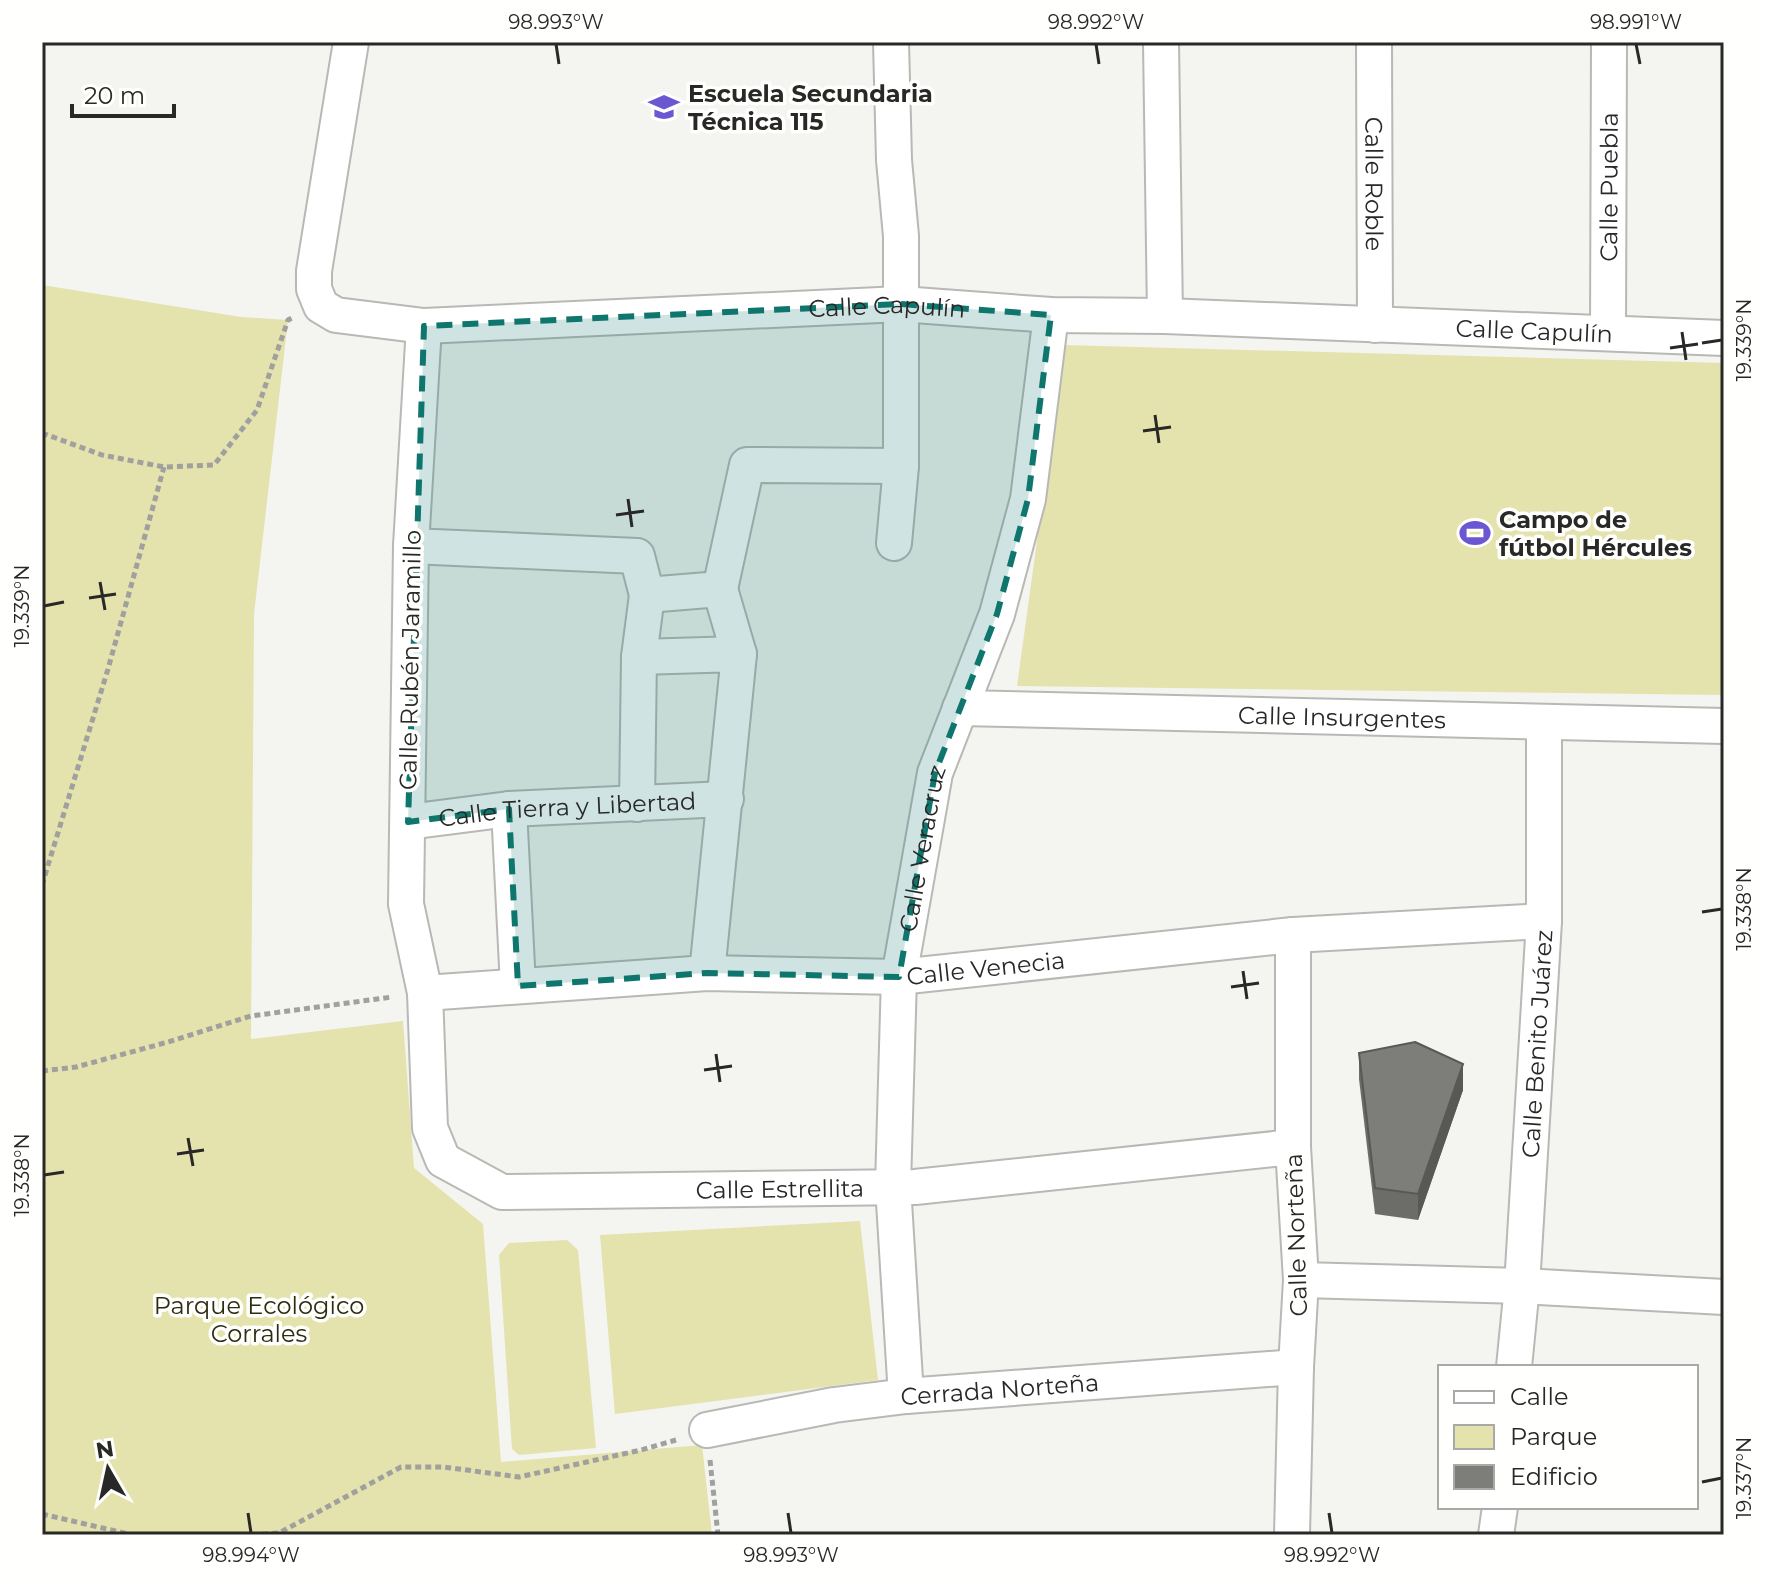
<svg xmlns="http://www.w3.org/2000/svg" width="1766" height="1577" font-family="Montserrat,sans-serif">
<rect width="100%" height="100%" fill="#f4f4f1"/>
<path fill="#e4e2ad" d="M42,285l199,32 47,3 -34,294 -3,425 152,-18 11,147 69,56 18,238 201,-17 10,90h-670z
M1064,345l660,18v332l-707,-9z
M860,1221l18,159 -263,34 -15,-179z
M567,1240l11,10 18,198 -77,7 -7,-6 -13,-194 10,-12z"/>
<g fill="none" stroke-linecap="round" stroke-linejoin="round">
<g stroke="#b8b8b5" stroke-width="38">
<g id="minor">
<path id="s1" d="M351,42l-37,229v18l7,17 15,9 88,11 477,-22 150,11 114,1 559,22"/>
<path d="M891,42l3,118 7,76v230l-7,77"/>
<path d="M1161,42l4,274"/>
<path id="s2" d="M1374,42l1,283"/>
<path id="s3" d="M424,326l-13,220 -5,358 19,89 5,135 13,32 59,32 413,-5 378,-40"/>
<path id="s4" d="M1608,333l1,-291"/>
<path d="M411,546l226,10 10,39 73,-6 27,-124 154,1"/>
<path d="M720,589l19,65"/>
<path d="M639,657l100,-3 -32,319"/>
<path id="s5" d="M960,708l764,18"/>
<path d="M637,804l2,-147 8,-62"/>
<path d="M509,809l9,177"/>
<path id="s6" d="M408,822l101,-13 217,-10"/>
<path id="s7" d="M425,993l282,-20 192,4 394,-42 251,-14"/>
<path d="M1301,1280l221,6 202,11"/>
<path id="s8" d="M1514,1367l8,-81 22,-365v-199"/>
<path id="s9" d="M906,1396l-13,-210 6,-209 36,-204 62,-159 31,-115 23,-184"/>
<path id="s10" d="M707,1430l127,-25 72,-9 390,-29"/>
<path d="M1292,1535l4,-168 5,-87 -8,-133v-212"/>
<path d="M1496,1535l4,-28"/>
</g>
</g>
<path stroke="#a0a09e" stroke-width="5" stroke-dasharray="6 4" stroke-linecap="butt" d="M42,433l60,22 62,12 50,-2 43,-55 31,-90 4,-2
M42,885l66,-216 56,-202
M42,1071l34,-4 92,-25 83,-26 141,-19
M710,1460l8,75
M42,1514l91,21
M252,1535l27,-2 122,-66h43l75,10 122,-27 35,-10"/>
<use href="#minor" stroke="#fff" stroke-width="34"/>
</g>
<path fill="#6c6c69" d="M1359,1053l104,37 -45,130 -43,-6 -16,-135z"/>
<path fill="#585855" d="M1463,1064v26l-45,130v-26z"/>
<path fill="#7d7d7a" stroke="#585855" stroke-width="2" d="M1415,1042l48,22 -45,130 -43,-6 -16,-135z"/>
<path fill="#0f766e" fill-opacity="0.2" stroke="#0f766e" stroke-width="6" stroke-dasharray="16 10" stroke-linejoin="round" d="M901,304l150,11 -23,184 -31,115 -62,159 -36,204 -192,-4 -189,13 -9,-177 -101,13 16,-496z"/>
<path fill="none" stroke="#282827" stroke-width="3" d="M556,44l3,20M1096,44l3,20M1636,44l4,20M1682,332l4,28M1702,343l20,-3M1670,348l28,-4M1155,415l4,28M1143,431l28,-4M628,499l4,28M616,515l28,-4M100,582l5,28M89,598l27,-4M44,606l20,-4M1702,912l20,-3M1243,971l4,28M1231,987l28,-4M716,1054l4,28M704,1070l28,-4M188,1138l5,28M177,1154l27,-4M44,1175l20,-3M1702,1482l20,-4M248,1513l3,20M788,1513l3,20M1329,1513l3,20"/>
<defs>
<g id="school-bare" transform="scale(2.4)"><path d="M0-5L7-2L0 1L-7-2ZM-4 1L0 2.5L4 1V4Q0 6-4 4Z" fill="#6b57d1" stroke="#fffffe" stroke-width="2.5" paint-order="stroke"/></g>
<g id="stadium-bare" transform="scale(2.4)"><path d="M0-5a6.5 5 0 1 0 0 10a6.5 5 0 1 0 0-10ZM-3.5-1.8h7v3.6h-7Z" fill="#6b57d1" stroke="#fffffe" stroke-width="2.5" paint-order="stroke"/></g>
</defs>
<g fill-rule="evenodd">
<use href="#school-bare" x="664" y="107"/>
<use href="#stadium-bare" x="1475" y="533"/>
</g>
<g text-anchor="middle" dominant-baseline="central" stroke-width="7" stroke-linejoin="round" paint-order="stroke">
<g font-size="24" font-weight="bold" fill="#282827" stroke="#fffffe" text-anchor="start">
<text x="688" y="93">Escuela Secundaria<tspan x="688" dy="28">Técnica 115</tspan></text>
<text x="1499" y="519">Campo de<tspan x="1499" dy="28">fútbol Hércules</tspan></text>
</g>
<g font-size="24" fill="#282827" stroke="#fffffe">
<text stroke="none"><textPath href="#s2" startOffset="142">Calle Roble</textPath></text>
<text stroke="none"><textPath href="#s4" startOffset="146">Calle Puebla</textPath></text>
<text stroke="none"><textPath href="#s1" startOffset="838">Calle Capulín</textPath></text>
<text stroke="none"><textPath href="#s1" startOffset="1486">Calle Capulín</textPath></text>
<text transform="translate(410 660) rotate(-89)">Calle Rubén Jaramillo</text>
<text stroke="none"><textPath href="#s5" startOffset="382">Calle Insurgentes</textPath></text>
<text stroke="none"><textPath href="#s6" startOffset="160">Calle Tierra y Libertad</textPath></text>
<text stroke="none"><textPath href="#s9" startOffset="550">Calle Veracruz</textPath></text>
<text stroke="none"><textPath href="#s7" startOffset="562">Calle Venecia</textPath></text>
<text stroke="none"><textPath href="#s8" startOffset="324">Calle Benito Juárez</textPath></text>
<text stroke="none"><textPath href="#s3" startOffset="1184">Calle Estrellita</textPath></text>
<text transform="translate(1296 1235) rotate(-92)">Calle Norteña</text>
<text stroke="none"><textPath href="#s10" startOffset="296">Cerrada Norteña</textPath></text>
</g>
<g font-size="24" fill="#2d2b10" stroke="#fffffe">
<text x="259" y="1305">Parque Ecológico<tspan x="259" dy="28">Corrales</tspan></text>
</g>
</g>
<rect width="1766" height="1577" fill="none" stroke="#fffffe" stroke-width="88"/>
<rect x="1438" y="1365" width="260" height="144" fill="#fffffe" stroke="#a9a9a8" stroke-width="2"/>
<rect x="1454" y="1391" width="40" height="12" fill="#ffffff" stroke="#a9a9a8" stroke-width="2"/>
<text x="1510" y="1405" font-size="24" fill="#282827">Calle</text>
<rect x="1454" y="1425" width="40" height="24" fill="#e4e2ad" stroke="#a9a9a8" stroke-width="2"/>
<text x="1510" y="1445" font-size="24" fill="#282827">Parque</text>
<rect x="1454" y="1465" width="40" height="24" fill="#7d7d7a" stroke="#a9a9a8" stroke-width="2"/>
<text x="1510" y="1485" font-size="24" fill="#282827">Edificio</text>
<g transform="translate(108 1469) rotate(351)" stroke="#fffffe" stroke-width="6" paint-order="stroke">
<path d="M0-6L14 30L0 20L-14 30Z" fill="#282827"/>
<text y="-12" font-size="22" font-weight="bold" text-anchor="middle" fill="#282827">N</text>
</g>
<path d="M72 104v12h102v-12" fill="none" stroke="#282827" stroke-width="4"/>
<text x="84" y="104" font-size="24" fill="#282827" stroke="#fffffe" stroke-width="6" paint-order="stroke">20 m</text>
<rect x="44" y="44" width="1678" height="1489" fill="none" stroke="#282827" stroke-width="3"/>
<g font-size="20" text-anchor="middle" fill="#282827">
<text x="556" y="29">98.993°W</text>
<text x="1096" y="29">98.992°W</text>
<text x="1636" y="29">98.991°W</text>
<text transform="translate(1744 340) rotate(-90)" y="7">19.339°N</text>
<text transform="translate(22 606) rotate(-90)" y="7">19.339°N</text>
<text transform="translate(1744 909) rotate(-90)" y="7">19.338°N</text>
<text transform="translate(22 1175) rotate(-90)" y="7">19.338°N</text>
<text transform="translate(1744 1478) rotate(-90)" y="7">19.337°N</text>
<text x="251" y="1562">98.994°W</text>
<text x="791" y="1562">98.993°W</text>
<text x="1332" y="1562">98.992°W</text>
</g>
</svg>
